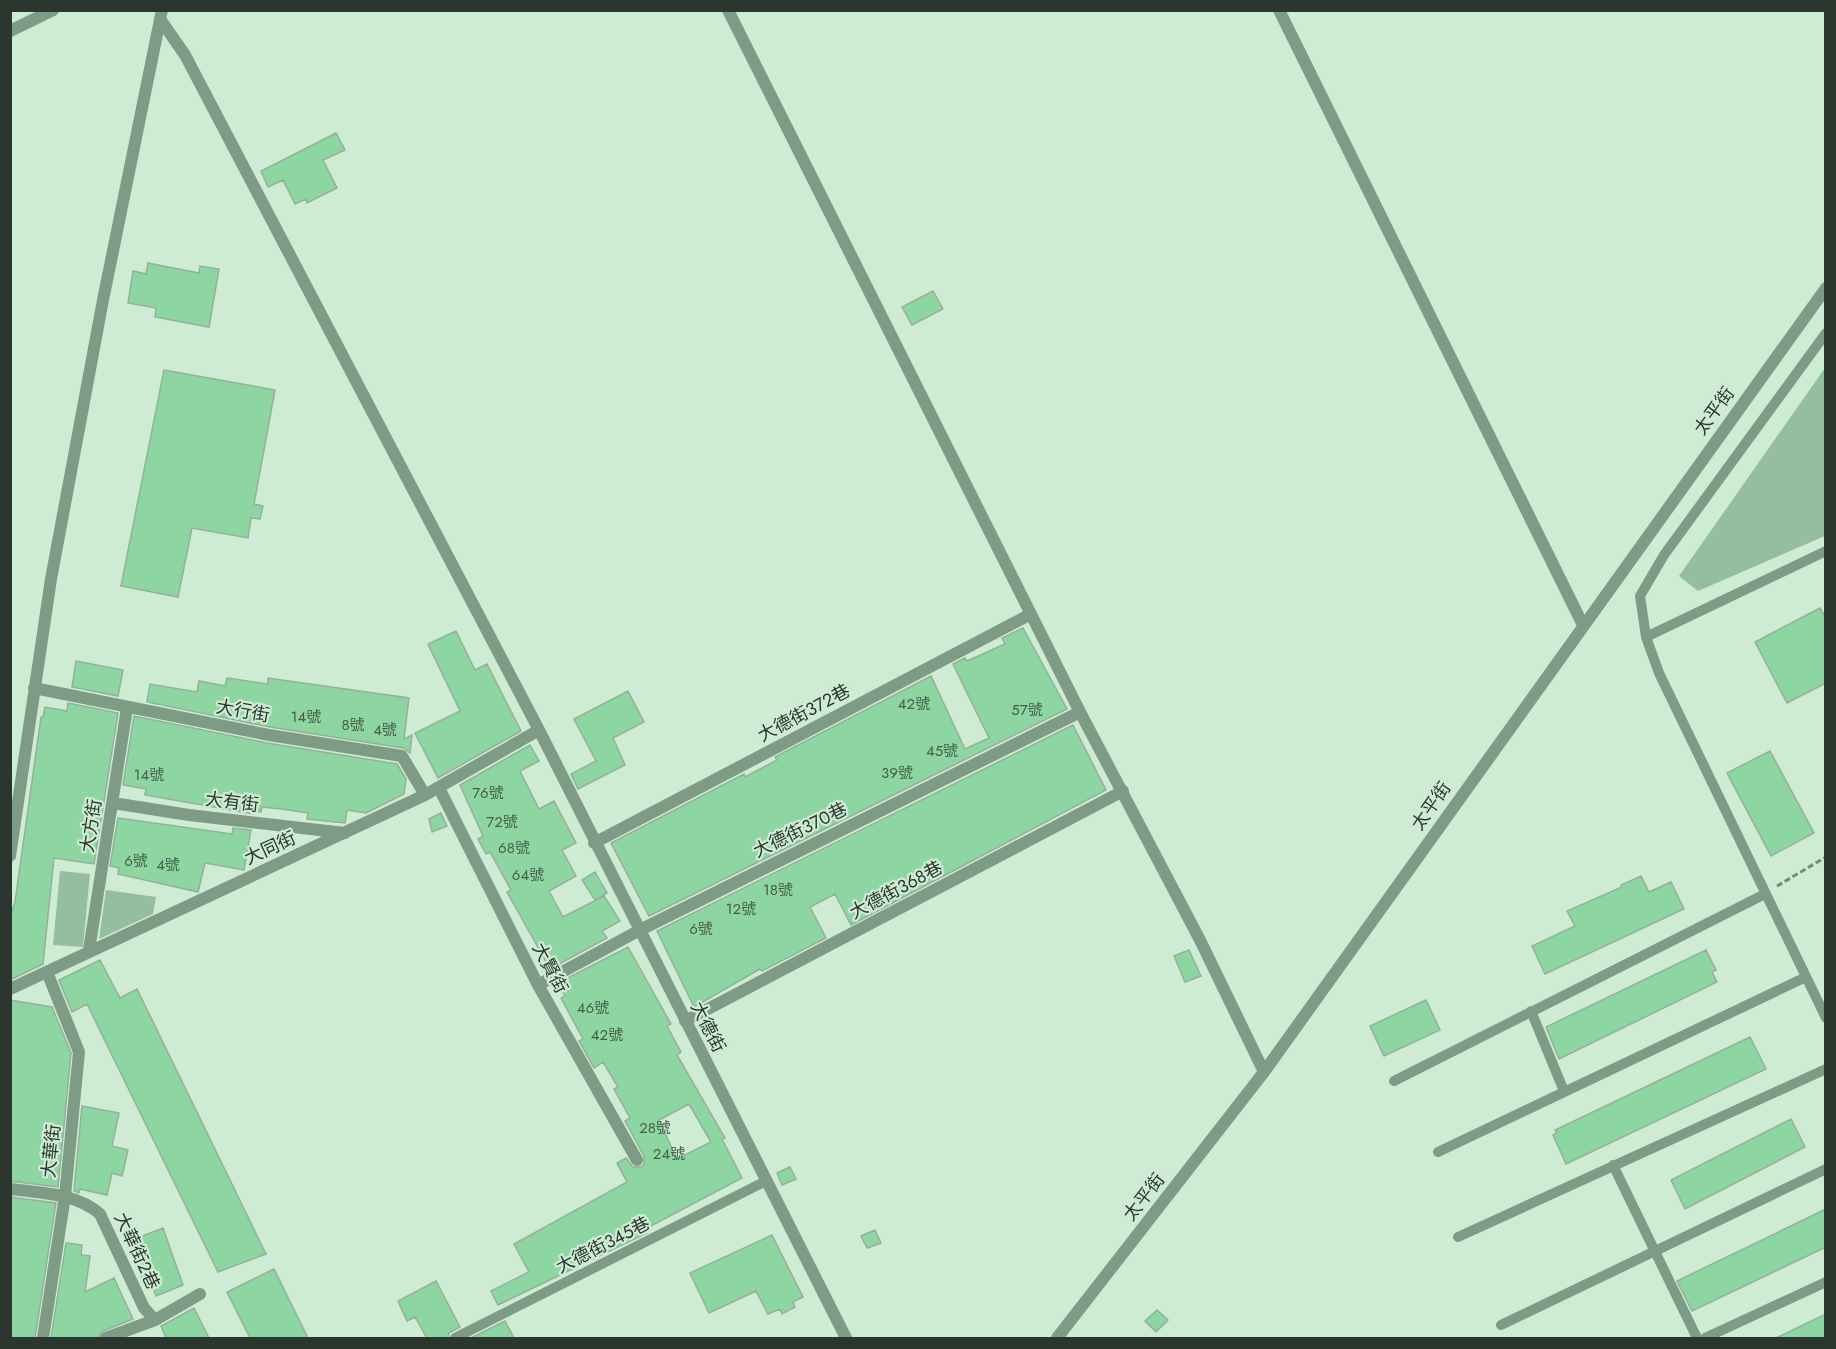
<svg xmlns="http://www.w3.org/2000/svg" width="1836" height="1349" font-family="Jost,'Noto Sans TC',sans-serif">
<rect width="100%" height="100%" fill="#ceebd4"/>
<path fill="#94be9e" d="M1825,368v168l-127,55 -19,-15z
M60,871l30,3 -7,73 -30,-2z
M106,890l50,7 -3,17 -54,25z"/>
<path fill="#8ed6a1" stroke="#94b09a" stroke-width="1.5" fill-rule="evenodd" d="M336,133l9,17 -22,10 14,28 -30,15 -1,-4 -11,5 -12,-24 -15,7 -7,-16z
M148,263l51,10 1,-7 19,3 -10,58 -54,-10 1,-9 -28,-5 5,-32 13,3z
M933,291l10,18 -31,16 -10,-18z
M164,370l111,20 -21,114 9,2 -3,13 -9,-1 -3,20 -56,-10 -14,69 -57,-11z
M1820,608l6,10v65l-39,20 -32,-61z
M1023,628l44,81 -418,207 -38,-73 133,-69 1,3 32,-17 -2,-3 156,-81 34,73 24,-11 -36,-74 12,-6 2,3 38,-17 -3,-6z
M456,631l19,39 12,-6 34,67 -83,47 -23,-45 45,-22 -32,-67z
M76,661l47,9 -5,26 -46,-9z
M227,678l41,6v-6l141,20 -5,41 8,-4 -2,18 -7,-5 -133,-21 -123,-25 3,-18 47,8 2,-11 26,5z
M628,691l16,31 -31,16 12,27 -47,24 -7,-15 25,-13 -22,-42z
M68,703l50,10 -24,151 -40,-6 -11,106 -33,16v-63l5,-15 26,-185h2l2,-10 22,4z
M134,716l133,27 130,21 9,15 -2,15 -38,19 -19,-3 -2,13 -38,-4 1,-6 -27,-4 -19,-2 -1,5 -7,-2 -1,4 -108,-19 1,-6 -23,-4z
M1073,725l33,65 -255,135 -16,-31 -25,13 16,31 -64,33 -2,-2 -66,38 -37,-76z
M530,745l9,16 -19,10 19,38 15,-8 22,42 -14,7 14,26 -27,15 14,26 41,-21 16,25 -18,10 5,7 -57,31 -43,-77 4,-2 -21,-38 -4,2 -8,-15 5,-3 -23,-51z
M1770,751l44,82 -43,23 -44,-83z
M441,813l6,13 -15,6 -3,-13z
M118,818l114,16 1,-6 18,2 -7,40 -39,-7 -7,29 -80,-18 1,-6 -9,-2z
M595,872l12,21 -12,7 -13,-20z
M1641,876l8,16 22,-10 13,27 -139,65 -13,-28 43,-20 -8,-15 55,-24 -1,-2z
M628,947l43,77 -4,2 14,26 -4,3 48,83 -3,1 20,39 -97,51 2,4 -149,72 -7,-14 38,-19 -15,-28 113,-62 -10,-19 9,-5 7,9h8l3,-3v-8l-19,-35 5,-3 -16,-29 4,-2 -15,-25 -9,6 -15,-27 4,-2 -22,-41 4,-2 -7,-13zM689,1104l22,38 -34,17 -18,-39z
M1189,950l12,26 -16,6 -11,-26z
M1706,950l10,20 -4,2 5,10 -158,77 -13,-32z
M100,960l20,38 17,-9 129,265 -48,18 -131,-268 -15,8 -13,-32z
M10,1000l42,7 19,46 -13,134 -48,-6z
M1426,1000l14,30 -56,26 -14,-30z
M1750,1037l16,32 -200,95 -13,-29 4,-2 -2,-3z
M82,1106l37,7 -7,33 16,4 -6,26 -10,-3 -5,22 -27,-6 -1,4 -5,-2z
M1791,1119l14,28 -120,62 -14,-29z
M790,1167l6,12 -14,6 -5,-12z
M10,1197l46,6 -21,135h-25z
M1826,1209v38l-134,64 -15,-30z
M163,1228l20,57 -27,11 -5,-13 -6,2 -11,-27 5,-2 -7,-16z
M875,1230l6,13 -14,5 -6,-12z
M772,1235l31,62 -10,5 2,5 -13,7 -2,-5 -12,5 -12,-23 -47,22 -19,-40z
M66,1243l16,2 -1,10 9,1 -5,36 29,-14 19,41 -30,12 -5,7h-47z
M274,1269l34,69h-58l-23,-46z
M436,1281l24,46 -11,6 -1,5h-21l-12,-21 -8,4 -9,-20z
M194,1308l15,30h-43l-5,-12z
M1157,1310l11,10 -12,12 -11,-11z
M1826,1314v24h-50z
M505,1321l9,17h-43z"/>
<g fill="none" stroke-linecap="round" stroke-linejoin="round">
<path stroke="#768a7a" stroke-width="3" stroke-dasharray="6 3" stroke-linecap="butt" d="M1777,886l49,-29"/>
<path stroke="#7e9c85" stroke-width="10" d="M1826,333l-162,222 -24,41 6,41 13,36 167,345
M1646,637l180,-86
M1531,1011l33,80
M1394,1081l371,-187
M1438,1152l368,-175
M1613,1165l84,173
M1458,1237l368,-168
M1501,1325l325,-156
M455,1338l311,-157
M1705,1338l121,-56"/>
<path stroke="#7e9c85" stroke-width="12" d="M728,10l352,702 120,228 64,132
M1279,10l303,613
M160,19l25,36 354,675 307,608
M10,31l43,-21
M34,688l235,47 133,21 23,39
M439,788l99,197 99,175
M113,803l76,12 156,18
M594,843l437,-229
M10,856l41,-277 52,-279 59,-290
M89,950l38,-242
M538,985l102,-55 440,-218
M10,989l415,-194 114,-65
M685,1021l438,-230
M10,1189c31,4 66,4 90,25l44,94 11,12
M43,1338l22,-142 14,-144 -32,-80
M106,1338l49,-18 45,-26
M1057,1338l207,-266 562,-784"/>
</g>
<g text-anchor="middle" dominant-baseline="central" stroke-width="4.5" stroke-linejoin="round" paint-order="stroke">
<g font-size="15" fill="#445f4b">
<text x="914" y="704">42號</text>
<text x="1027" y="710">57號</text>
<text x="306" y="717">14號</text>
<text x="353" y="725">8號</text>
<text x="385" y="730">4號</text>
<text x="942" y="751">45號</text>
<text x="897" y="773">39號</text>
<text x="149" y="775">14號</text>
<text x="488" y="793">76號</text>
<text x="502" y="822">72號</text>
<text x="514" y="848">68號</text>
<text x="136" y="861">6號</text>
<text x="168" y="865">4號</text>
<text x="528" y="875">64號</text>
<text x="778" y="890">18號</text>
<text x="741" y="909">12號</text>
<text x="701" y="929">6號</text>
<text x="593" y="1008">46號</text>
<text x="607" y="1035">42號</text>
<text x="655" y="1128">28號</text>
<text x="669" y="1154">24號</text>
</g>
<g font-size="18" fill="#2b372e" stroke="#ceebd4">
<text transform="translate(1714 411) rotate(-54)">太平街</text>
<text transform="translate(243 711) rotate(10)">大行街</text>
<text transform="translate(804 713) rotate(-28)">大德街372巷</text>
<text transform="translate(232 802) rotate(7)">大有街</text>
<text transform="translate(1431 806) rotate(-55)">太平街</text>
<text transform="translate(91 826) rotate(-81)">大方街</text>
<text transform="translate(800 830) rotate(-26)">大德街370巷</text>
<text transform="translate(270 848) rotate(-25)">大同街</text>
<text transform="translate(896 890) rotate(-28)">大德街368巷</text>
<text transform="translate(550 968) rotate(62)">大賢街</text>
<text transform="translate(708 1027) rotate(63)">大德街</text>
<text transform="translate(51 1151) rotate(-84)">大華街</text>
<text transform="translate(1144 1197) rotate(-52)">太平街</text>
<text transform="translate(603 1245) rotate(-27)">大德街345巷</text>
<text transform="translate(137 1251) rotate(65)">大華街2巷</text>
</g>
</g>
<rect width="1836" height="1349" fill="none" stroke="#2b372e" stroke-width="24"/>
</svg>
